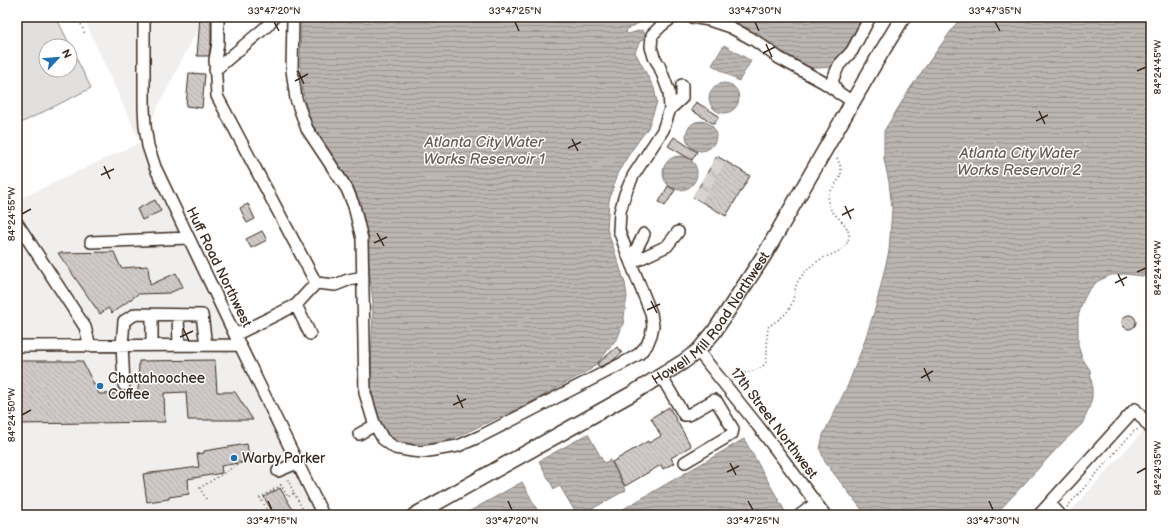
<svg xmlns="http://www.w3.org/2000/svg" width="1168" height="532" font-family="'Balsamiq Sans',sans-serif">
<defs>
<pattern id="water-rules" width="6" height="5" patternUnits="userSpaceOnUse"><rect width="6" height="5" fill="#bcb6b3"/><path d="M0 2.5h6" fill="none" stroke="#9a9491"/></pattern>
<pattern id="building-back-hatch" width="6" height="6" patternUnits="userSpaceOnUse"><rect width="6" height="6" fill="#cfcac7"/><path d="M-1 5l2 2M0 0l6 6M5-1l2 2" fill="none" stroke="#b3aeaa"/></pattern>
</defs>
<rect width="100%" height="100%" fill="#fff"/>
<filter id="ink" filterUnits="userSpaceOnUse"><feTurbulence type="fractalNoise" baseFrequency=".025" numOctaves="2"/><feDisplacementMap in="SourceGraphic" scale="8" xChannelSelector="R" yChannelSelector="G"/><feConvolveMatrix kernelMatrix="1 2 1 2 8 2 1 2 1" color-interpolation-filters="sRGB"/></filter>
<g filter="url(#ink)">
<path fill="#f1efee" d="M83,17h121l-64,125z
M141,142l181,373h-305v-315z
M1151,425v90h-84l80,-88z"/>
<path fill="#e2e0de" stroke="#8e857e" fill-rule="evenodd" d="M17,17h39l35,71 -74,37zM46,46h24v24h-24z"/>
<path fill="url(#water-rules)" stroke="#887e77" d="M301,17h350l-24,12 -1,4 2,1 14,-4 2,2 1,5 -6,6 -4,9 19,36 3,14 -9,26 -17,23 -14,23 -8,27 -2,28 18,54 2,13 -4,28 -5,13 -17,22 -10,10 -61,34 -102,47 -27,-3 -12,-8 -13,-25 -4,-13 -1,-28 2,-70 -10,-88 -9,-26 -44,-68 -7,-28 -3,-27z
M719,17h145l-14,30 -19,20c-10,1 -20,2 -29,-2 -22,-8 -38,-25 -57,-37 -8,-5 -17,-8 -26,-11z
M961,17h190v260l-26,-3 -14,1 -13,6 -10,10 -6,12 -4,14v28l4,13 8,12 2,14v14l-4,13 -6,13 -20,19 -67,72h-129l-41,-53 -5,-13 3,-14 25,-50 15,-39 13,-40 13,-55 3,-42 -3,-27 -5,-23v-28l27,-44z
M724,45l27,16 -12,20 -27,-16z
M709 98a15 15 0 1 1 30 0a15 15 0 1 1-30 0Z
M686 136a15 15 0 1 1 30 0a15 15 0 1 1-30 0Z
M663 173a17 17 0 1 1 34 0a17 17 0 1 1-34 0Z
M588,434l16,29 6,-3 16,30 -45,25h-4l-17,-29 -6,3 -15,-28z
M744,439l42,74 -4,2h-169z
M522,482l18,33h-77z"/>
<path fill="url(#building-back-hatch)" stroke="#3b2a1e" d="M200,17h11v25l-2,14h-12z
M189,73l16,1 -3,34 -16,-2z
M696,102l23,14 -5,8 -23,-14z
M674,137l23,15 -5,8 -24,-14z
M717,156l33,20 -24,40 -33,-19z
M668,186l7,4 -10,16 -6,-4z
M155,200l6,11 -19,9 -5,-11z
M248,204l7,15 -8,4 -7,-15z
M262,231l5,9 -16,8 -5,-9z
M114,252l7,16 27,-2 2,19 26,-12 7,14 -14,6 -31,1 -26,19 -4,-5 -8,6 -42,-61z
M1122 322a7 7 0 1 1 14 0a7 7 0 1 1-14 0Z
M617,347l5,6 -11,9 -12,5 -2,-3z
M215,360l2,32h18l18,28h-65l-2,-28 -22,1 1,29 -148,2v-63h65l17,33 39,-1 1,-32z
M669,407l22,39 -20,12 3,5 -11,6 -2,-4 -36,21 -13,-24 36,-21 1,2 12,-7 -10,-18z
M247,444l3,17 -29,5 1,7 -34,6 1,15 -20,3v2l-22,3 -4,-28 56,-7 -2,-13 7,-1v-2z
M280,488l16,27h-22l-10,-18z"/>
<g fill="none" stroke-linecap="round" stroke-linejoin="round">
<path stroke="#d8d4d2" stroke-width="11" stroke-dasharray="11 5.5" stroke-linecap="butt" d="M697,199l24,-40"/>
<g stroke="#3b2a1e" stroke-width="14">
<path id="minor" d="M144,17v91l1,18 3,20 7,21 80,168 88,180
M218,17v26l-3,17 2,36 99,187 -20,22
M293,17l-1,53 4,29 11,30 40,60 7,17 8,33 3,154 9,30 9,16 12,9 17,3 10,1 36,-6 23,-10 146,-75 12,-7 8,-9 4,-10 2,-9 -2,-13 -23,-57 -9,-26 1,-18 5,-18 8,-18 30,-46 7,-21 -1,-17 -10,-27 -5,-8 -3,-10 1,-12 10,-10 11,-8
M691,17l18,3 21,7 24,13 25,18 44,24 30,20
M215,70l52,-44 7,-9
M838,93l-6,-12 7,-16 13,-14 18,-34
M670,109l12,-11v-13
M17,223l68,104 5,19
M91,242l97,-4
M640,259l-4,-9 8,-16
M631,263l36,-17 11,-14
M316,283l19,2 13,-5 15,-3
M178,315l1,30
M235,335l61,-30 14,29
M152,345v-30
M17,346l223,-1
M698,351l60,75 67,89
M661,376l23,39h4l26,-15 3,2 16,27 -1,5 -47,28
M124,385l-2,-40 2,-24 12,-7 66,1 4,30
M359,434l16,-9
M278,471l19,-8
M1050,503l10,12
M800,515l16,-12
M1039,515l96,-106 16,20"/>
</g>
<g stroke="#3b2a1e" stroke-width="17">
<g id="major">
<path id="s1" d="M415,515l218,-122 50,-31 15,-11 16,-19 51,-78 110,-191 28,-46"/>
</g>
</g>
<path stroke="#3b2a1e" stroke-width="1.5" stroke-dasharray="1 3" stroke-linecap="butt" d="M78,17l7,17
M735,380l10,-7 9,-2 8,-4 4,-5 1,-7v-17l1,-11c7,-5 17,-11 21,-18 5,-8 5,-17 8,-26 2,-4 6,-9 9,-12 5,-5 11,-10 17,-13 11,-5 25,-8 26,-22 0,-15 -22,-22 -21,-36 3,-20 22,-18 8,-44
M294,493l12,22
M206,499l-6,-11 38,-24 24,-5 13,-5 4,6
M1067,507l66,-75 5,-3
M271,515l-11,-17 21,-13 7,12 6,-4 -7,-15"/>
<use href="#minor" stroke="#fff" stroke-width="11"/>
<use href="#major" stroke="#fff" stroke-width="14"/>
</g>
</g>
<path fill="none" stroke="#3b2a1e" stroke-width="1.5" d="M274,22l5,9M515,22l4,9M755,22l4,9M995,22l5,9M766,44l6,13M763,53l12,-6M298,71l6,13M1137,71l9,-4M295,81l13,-7M1039,111l6,13M1036,121l12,-6M572,139l6,12M568,148l13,-6M104,166l6,13M101,175l13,-6M845,206l6,13M22,214l9,-5M842,215l12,-6M377,233l7,13M374,243l13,-6M1137,272l9,-4M1118,274l6,12M1115,283l12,-6M651,301l6,12M647,310l13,-6M183,328l6,13M180,337l13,-6M924,368l6,13M921,378l12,-7M457,395l6,13M453,405l13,-6M22,415l9,-5M730,463l6,12M727,472l12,-6M1137,473l9,-5M268,501l4,9M508,501l4,9M748,501l5,9M989,501l4,9"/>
<g fill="#1f6fb2" stroke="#fff" stroke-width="1.5">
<circle cx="100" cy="386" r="4"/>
<circle cx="234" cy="458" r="4"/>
</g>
<g text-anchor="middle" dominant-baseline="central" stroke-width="3" stroke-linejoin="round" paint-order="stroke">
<g font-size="14" fill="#3b2a1e" stroke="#fff">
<text transform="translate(219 267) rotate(64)">Huff Road Northwest</text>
<text stroke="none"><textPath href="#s1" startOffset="360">Howell Mill Road Northwest</textPath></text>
<text transform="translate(774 423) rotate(53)">17th Street Northwest</text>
</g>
<g font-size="14" fill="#3b2a1e" stroke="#fff" text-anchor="start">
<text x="108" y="378">Chattahoochee<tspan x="108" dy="16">Coffee</tspan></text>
<text x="242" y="458">Warby Parker</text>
</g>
<g font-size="15" font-style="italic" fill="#685b52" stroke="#fff">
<text x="484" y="142">Atlanta City Water<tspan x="484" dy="17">Works Reservoir 1</tspan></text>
<text x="1019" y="153">Atlanta City Water<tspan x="1019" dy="17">Works Reservoir 2</tspan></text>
</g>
</g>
<rect width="1168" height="532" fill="none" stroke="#fff" stroke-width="44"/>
<g transform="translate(58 58) rotate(64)"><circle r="19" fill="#ffffff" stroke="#b1aaa5"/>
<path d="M0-3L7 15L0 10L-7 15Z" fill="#1f6fb2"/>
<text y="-6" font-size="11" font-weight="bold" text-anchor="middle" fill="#3b2a1e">N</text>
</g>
<rect x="22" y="22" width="1124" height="488" fill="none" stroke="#3b2a1e" stroke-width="1.5"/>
<g font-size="10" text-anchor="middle" fill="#3b2a1e">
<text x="274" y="14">33°47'20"N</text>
<text x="515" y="14">33°47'25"N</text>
<text x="755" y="14">33°47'30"N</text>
<text x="995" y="14">33°47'35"N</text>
<text transform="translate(1157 67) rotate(-90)" y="4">84°24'45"W</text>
<text transform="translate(11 214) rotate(-90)" y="4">84°24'55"W</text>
<text transform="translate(1157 268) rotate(-90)" y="4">84°24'40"W</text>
<text transform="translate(11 415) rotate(-90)" y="4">84°24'50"W</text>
<text transform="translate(1157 468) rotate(-90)" y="4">84°24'35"W</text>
<text x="272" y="524">33°47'15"N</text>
<text x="512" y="524">33°47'20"N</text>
<text x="753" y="524">33°47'25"N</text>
<text x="993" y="524">33°47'30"N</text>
</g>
</svg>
